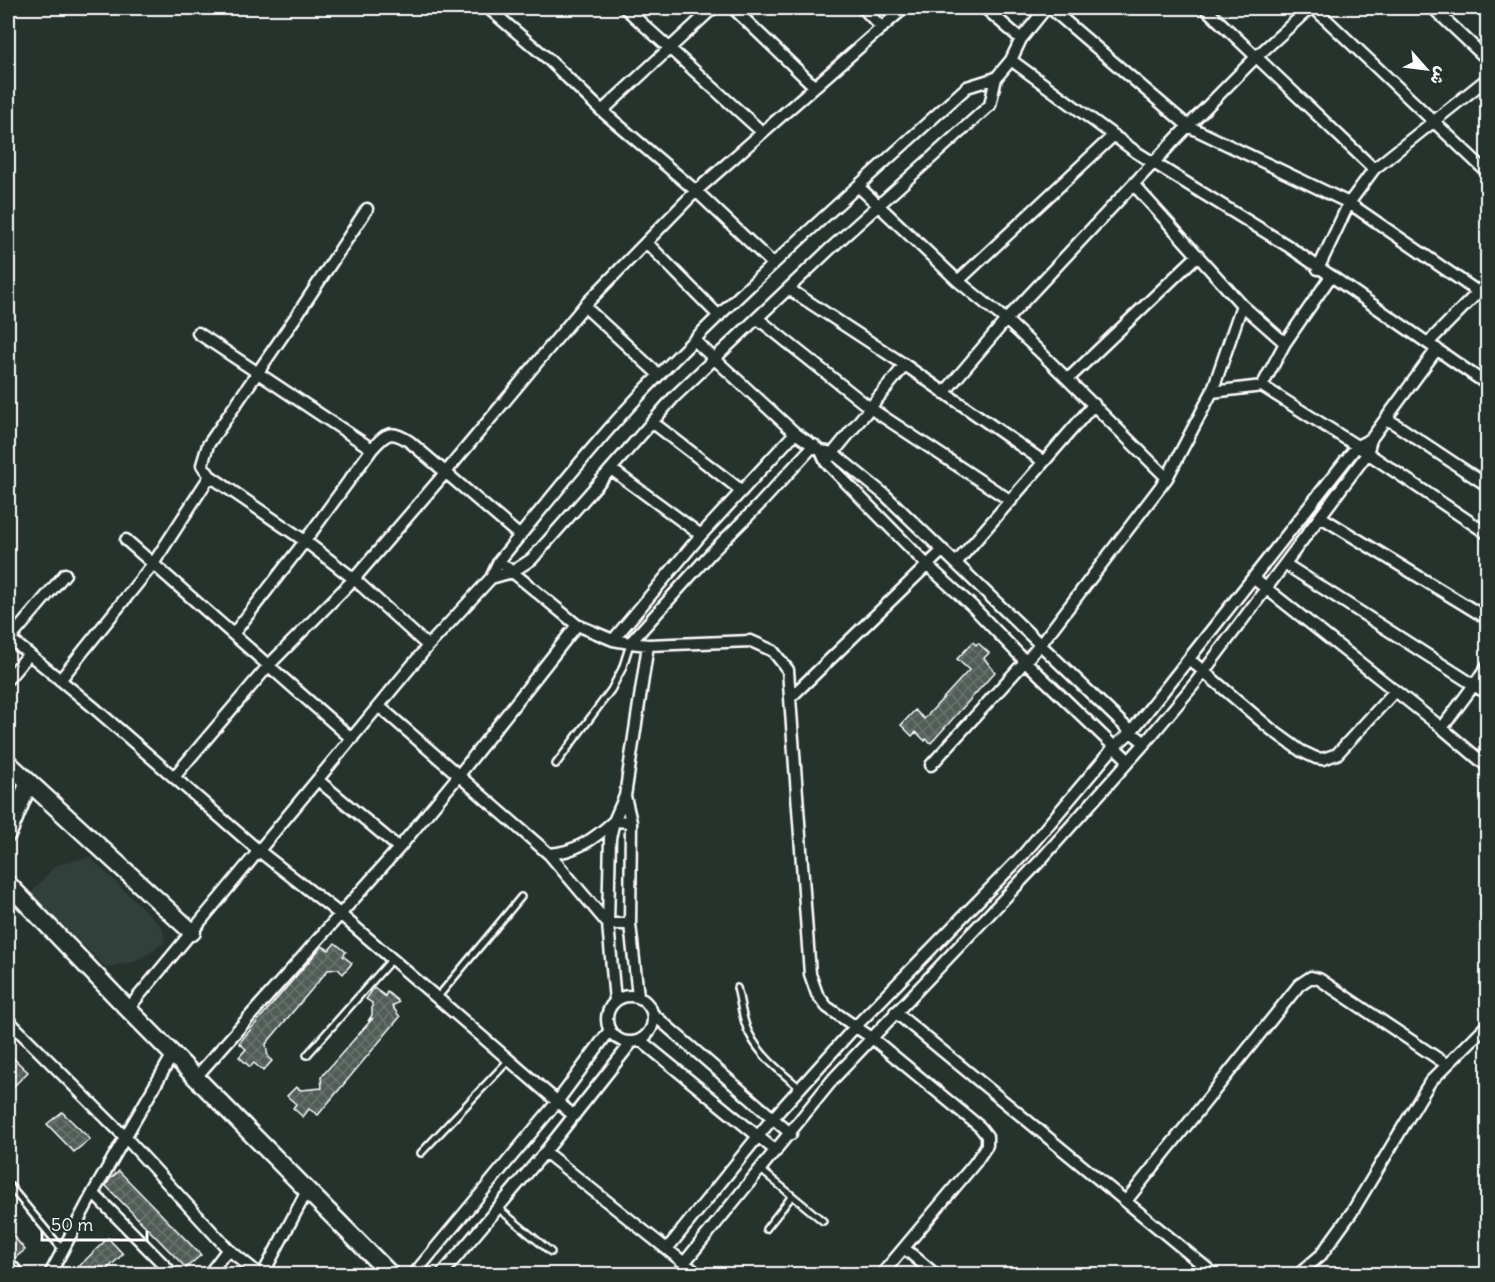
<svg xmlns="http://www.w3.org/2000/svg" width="1495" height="1282" font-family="Delius,'Playpen Sans Arabic',sans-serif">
<defs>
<pattern id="building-cross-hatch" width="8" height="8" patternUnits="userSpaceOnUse" patternTransform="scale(1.5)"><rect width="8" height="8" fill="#515c57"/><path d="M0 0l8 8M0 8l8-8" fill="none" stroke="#6b7470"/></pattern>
</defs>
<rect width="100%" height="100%" fill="#26332d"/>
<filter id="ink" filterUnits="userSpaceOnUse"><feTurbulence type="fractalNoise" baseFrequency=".0167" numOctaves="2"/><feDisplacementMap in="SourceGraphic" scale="12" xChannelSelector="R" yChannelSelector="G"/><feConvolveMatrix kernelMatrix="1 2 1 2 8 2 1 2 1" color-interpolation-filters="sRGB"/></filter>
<g filter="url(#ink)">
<path fill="#333f3a" d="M90,857l72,70 3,15 -28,19 -31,6 -76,-73 26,-29z"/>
<path fill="url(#building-cross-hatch)" stroke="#fff" stroke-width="1.5" d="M973,642l3,3 2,-2 11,10 -5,5 11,14 -64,71 -5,-4 -1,2 -9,-9 -4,4 -11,-11 14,-15 9,9 45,-49 -12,-11z
M335,943l11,9 -3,4 9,7 -9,11 -5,-5 -10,1 -32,38 -30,36 2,13 4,4 -9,10 -9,-8 -4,4 -11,-10 7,-8 -7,-6 83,-97 7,4z
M374,988l11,8 2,-4 12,10 -7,4 8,11 -82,98 -9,-6 -6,8 -10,-9 3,-4 -9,-8 9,-9 5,3 21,-2 -1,-11 52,-59 -5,3 4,-6v-12l-6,-4z
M8,1053l20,19 -15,15 -5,-6z
M62,1112l28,27 -16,13 -27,-28z
M119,1171l82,84 -15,13 -80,-82 4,-7z
M8,1229l17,21 -10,8 -7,-3z
M108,1238l15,16 -22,21h-31z"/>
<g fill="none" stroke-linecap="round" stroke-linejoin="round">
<g stroke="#fff" stroke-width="10">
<path id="lane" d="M556,764l55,-74 11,-21 8,-25
M737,988c4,14 5,32 12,45 11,23 32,39 51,55
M437,998l84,-101
M307,1055l85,-96
M421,1153l88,-93
M761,1170l62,51
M8,1184l54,65
M498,1208l53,44
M766,1229l26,-33"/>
</g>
<g stroke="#fff" stroke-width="15">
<path id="street" d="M488,8l59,50 55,53 94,80 77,73
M625,8l137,124
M733,8l81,78
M863,8l19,20
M985,8l36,31
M1050,8l138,118 161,77 129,89
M1205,8l169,161
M1314,8l174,165
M1433,8l55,52
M1011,60l125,92 152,94 200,139
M602,111l111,-103
M1134,185l108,120 43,38
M858,186l100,95 48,39 32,30 129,128
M647,243l72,73
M1318,269l31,-66 25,-34 114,-91
M1331,276l-46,67 -23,43 95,60 131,88
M958,281l156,-146
M789,289l116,76 139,97
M584,306l75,69
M757,318l113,90 141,93
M198,333l174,116
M694,340l101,93 26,18 12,2 52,42 246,237 14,11
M1428,343l60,-61
M1068,379l130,-124
M1212,392l50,-6
M944,393l62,-73 182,-194 68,-69 54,-49
M1386,418l102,68
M652,422l90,69
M821,451l5,11 101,103 45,41 53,55 103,99
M829,458l76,-93
M611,469l90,66
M210,476l95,65 49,38 74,67
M1321,517l167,102
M126,540l226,199
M499,561l78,64
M956,563l138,-159
M1285,564l203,130
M491,578l21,-6 20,-13 143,-163 156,-148 159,-143 6,-27 15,-18 10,-21 25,-31
M1253,578l189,150 46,39
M234,633l71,-92 67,-92c14,-16 19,-20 38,-7l110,94
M8,637l84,69 167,145 82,64 233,201
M10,639l55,-65
M613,640l88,-105 94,-102
M630,643l81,-90 48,-48 55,-60
M1189,659l83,71 29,21 15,7 7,1 14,-5 58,-63
M8,679l21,-25
M60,680l93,-116 57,-88 -8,-11 6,-20 89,-130 70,-106
M791,697l152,-147
M380,707l169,147 59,70h22
M1442,728l46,-62
M931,765l109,-120 127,-167 45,-86 30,-87
M174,777l95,-112 85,-86 92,-107 138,-166 112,-115 208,-183
M319,781l80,67
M625,796l6,26 -1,102 8,72
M549,854c27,-2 45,-15 65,-33l17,1
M607 1019a23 23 0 1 1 46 0a23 23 0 1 1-46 0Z
M615,1001l-7,-77 2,-86 4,-17 11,-25 23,-151
M128,1009l300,-363 63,-68 8,-17c52,-63 103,-128 160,-186 98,-100 204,-193 308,-288l29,-9
M895,1012l319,262
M653,1014l138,120
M8,1020l117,117 103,112 31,25
M640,1040l136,111
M196,1077l203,-229 60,-73 118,-150 36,15 17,3 18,2 103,-4 22,10 15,19 22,304 7,20 10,13 45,31 108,89 7,9v9l-12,18 -93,111
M545,1152l153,122
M93,1193l80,81
M1126,1201l173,-216 12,-8 8,2 127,85
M904,1248l31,26
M667,1249l105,-130 83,-92 167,-171 92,-109 17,-15 226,-286 14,-7
M8,1262l11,12
M684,1263l150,-185 204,-215 107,-120 51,-61 171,-228 4,-15 66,-90
M50,1274l43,-81 80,-139
M209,1274l19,-25
M263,1274l45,-85
M414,1274l143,-172 53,-72
M442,1274l103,-122 87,-110
M1299,1274l22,-19 31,-43 78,-130 58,-58"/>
</g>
<g stroke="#fff" stroke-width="21">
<path id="secondary" d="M8,763l184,169
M8,833l21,-51
M8,884l120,125 262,265"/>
</g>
<use href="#lane" stroke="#26332d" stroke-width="5"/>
<use href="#street" stroke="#26332d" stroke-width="10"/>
<use href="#secondary" stroke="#26332d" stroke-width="16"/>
</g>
</g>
<rect width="1495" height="1282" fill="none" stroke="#26332d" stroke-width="30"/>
<rect x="15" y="15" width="1465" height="1252" fill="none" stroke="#fff" stroke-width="2" filter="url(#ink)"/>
<g transform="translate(1426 69) rotate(118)" stroke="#26332d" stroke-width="4.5" paint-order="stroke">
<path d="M0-4.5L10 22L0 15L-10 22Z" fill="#ffffff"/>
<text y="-9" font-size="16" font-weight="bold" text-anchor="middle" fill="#ffffff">ش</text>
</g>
<path d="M42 1231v9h105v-9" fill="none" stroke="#ffffff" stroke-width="3"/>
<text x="51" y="1231" font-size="18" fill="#ffffff" stroke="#26332d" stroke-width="4.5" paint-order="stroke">50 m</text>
</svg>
